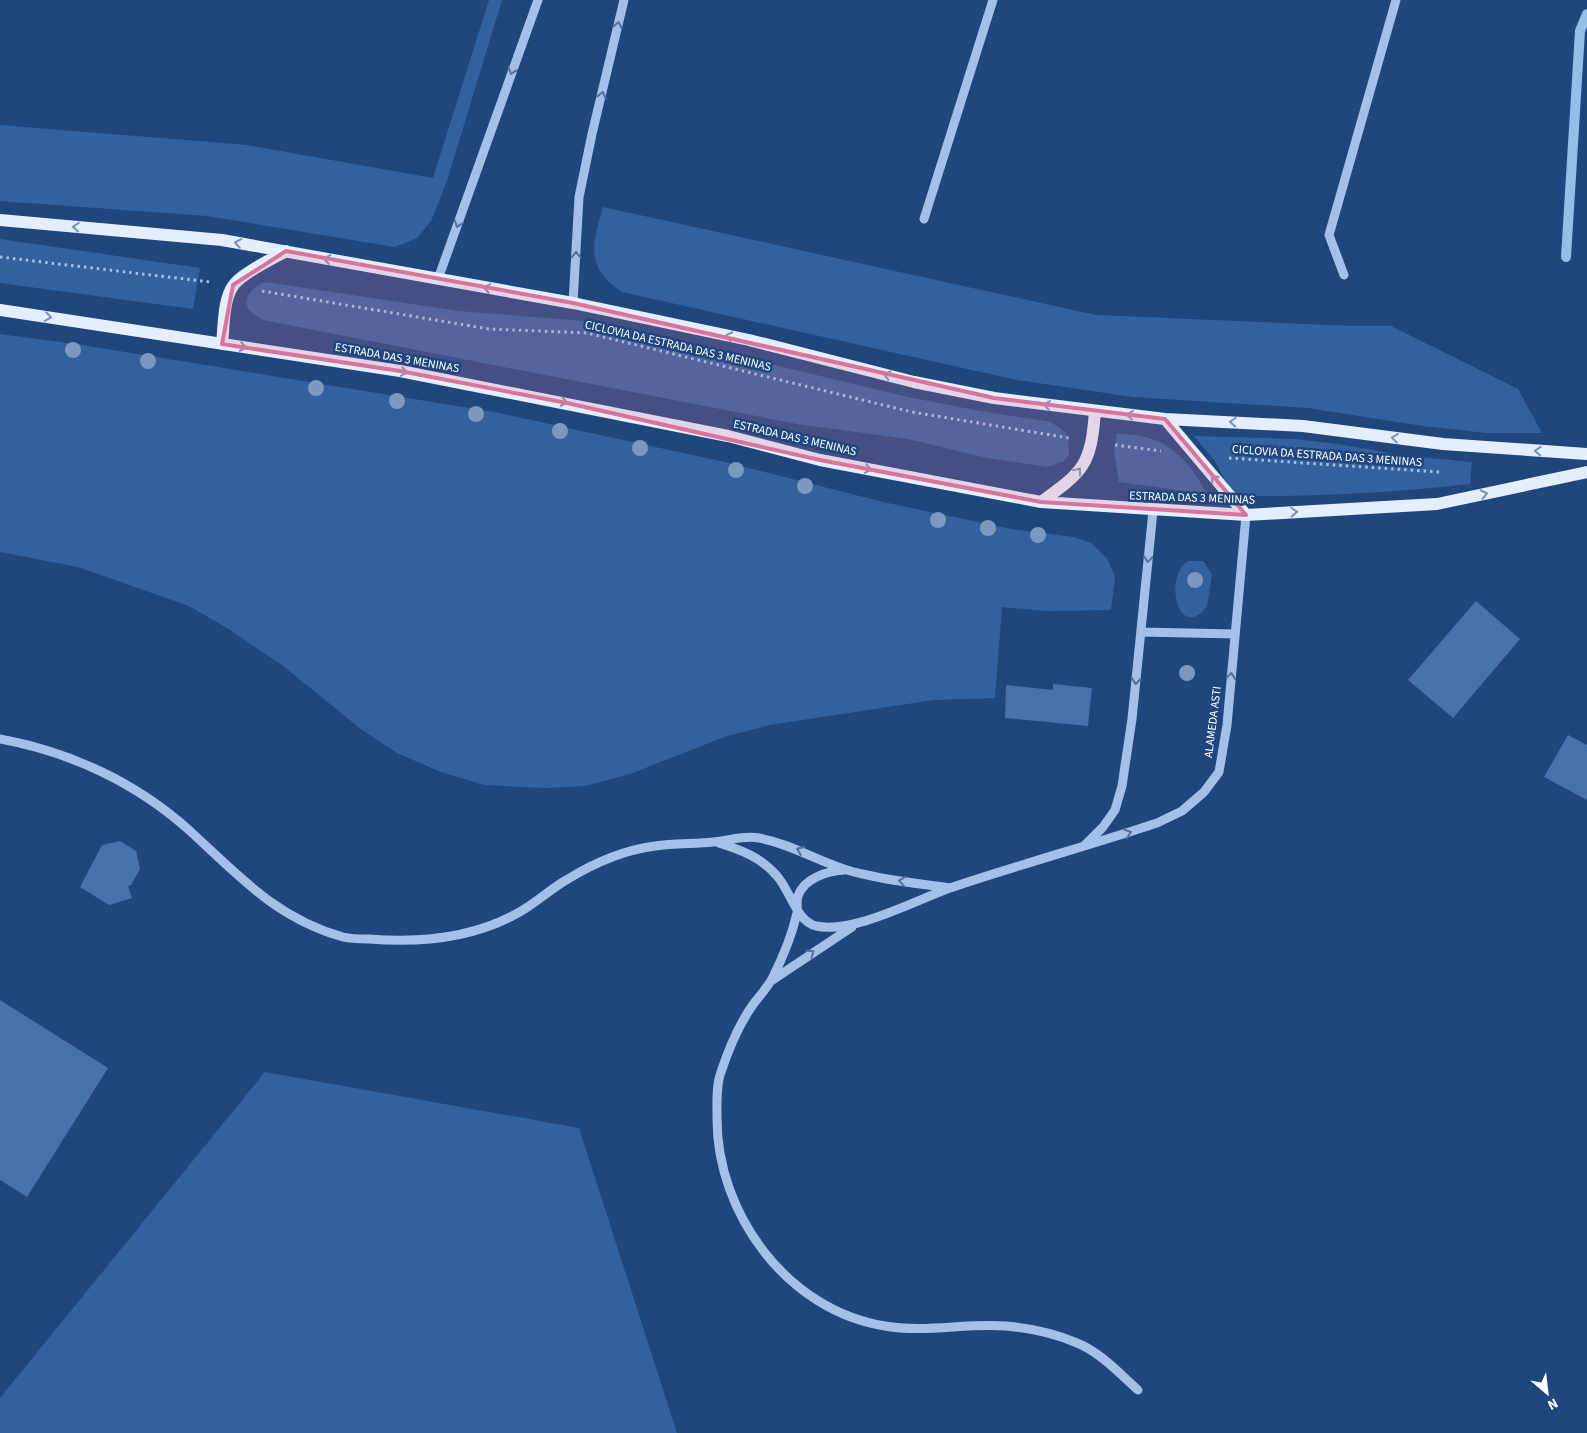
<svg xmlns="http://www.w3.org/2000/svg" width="1587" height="1433" font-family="'Source Sans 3',sans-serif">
<rect width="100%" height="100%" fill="#1f477e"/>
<path fill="#32619d" d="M489,0h13l-55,181 -16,40 -14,17 -22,9 -188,-31 -207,-15v-76l247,20 186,33z
M603,207l493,108 256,11h39l127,63 24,44h-56l-63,-7 -115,-18 -175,-11 -116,-17 -395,-88c-37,-24 -30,-48 -19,-85z
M0,239l200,29 -7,41 -193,-26z
M265,282l194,29 137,11 312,75 72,14 71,11 14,10 3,6 1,17 -5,6 -16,6 -66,-10 -74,-18 -111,-15 -524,-102c-5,-1 -11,-2 -15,-5 -21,-11 -10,-29 7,-35z
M0,334l82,11 412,67 235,51 154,39 128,27 63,8 17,6 16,15 8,19 -4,33 -64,1 -45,-4 -7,91 -61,2 -164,25 -43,11 -97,38 -45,12 -37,2 -64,-3 -43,-13 -44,-19 -35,-23 -80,-65 -55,-37 -38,-22 -111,-39 -78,-15z
M1117,433c12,2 24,2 35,6 25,8 44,33 55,55l-88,-12 -5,-31z
M1194,436l101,3 43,5 63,11 71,7 -2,22c-79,9 -157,13 -236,12l-20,-36z
M1188,561h15l9,13 -5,32c-27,37 -45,-27 -19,-45z
M265,1072l314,56 98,305h-677v-35z"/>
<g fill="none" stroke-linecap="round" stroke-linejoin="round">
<path stroke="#96bce9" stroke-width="10" d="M1566,257l14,-226 7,-17"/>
</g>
<path fill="#4771a8" d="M1476,601l44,38 -67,79 -45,-38z
M1053,684l39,4 -4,38 -83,-8 1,-33 47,5z
M1568,735l19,10v55l-43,-23z
M120,841l16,10 4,18 -9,16 -3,1 4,12 -23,7 -29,-18 22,-42z
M0,1000l108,68 -81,129 -27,-17z"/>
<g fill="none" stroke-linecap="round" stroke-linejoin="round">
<path stroke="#a3c1e8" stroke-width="3" stroke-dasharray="2.5 4" stroke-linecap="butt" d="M0,257l210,25
M262,291l227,38 98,4 325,79 157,26
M1115,445l46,6
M1229,458l211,14"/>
<path stroke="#a3c1e8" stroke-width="9" d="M924,219l69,-219
M1344,275l-15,-40 67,-235
M438,279l100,-279
M573,303l6,-106 13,-63 32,-134
M1141,632l94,2
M0,739c71,13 137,44 190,92 49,45 86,87 153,106 8,2 18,2 26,2 49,4 103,-1 147,-25 19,-10 34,-25 52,-35 26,-16 57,-29 87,-33 19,-3 39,-2 58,-4 15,-1 31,-7 46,-4 32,6 58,23 88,32 34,10 69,13 103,18
M719,843c22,7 42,14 58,33 13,14 19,45 39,50 37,8 98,-25 134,-38 68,-23 138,-42 207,-65l25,-12 22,-19 15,-20 8,-47 19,-210
M1084,846l19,-19 12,-17 7,-24 10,-67 21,-208
M844,870c-16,1 -40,8 -46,26 -2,5 0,12 -1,17 -5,22 -14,44 -24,64 -6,12 -16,21 -23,32 -12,18 -22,42 -29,63 -5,13 -4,32 -4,47 0,95 71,192 168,207 40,7 80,-3 121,0 22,2 50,8 71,17 23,9 43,31 61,47
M771,981l81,-54"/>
<path stroke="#e5eefd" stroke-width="12" d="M0,220l222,20 351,63 176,37 165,42 80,16 171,21 138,7 140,18 144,10
M0,310l400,61 328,65 92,24 221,42 205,13 191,-11 150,-32
M222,344c2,-17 1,-44 11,-58 7,-12 41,-28 53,-35
M1165,419l81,96
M1041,502c43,-31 50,-37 54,-91"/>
</g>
<g fill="#7b98c0">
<circle cx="73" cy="350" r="8"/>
<circle cx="148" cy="361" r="8"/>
<circle cx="316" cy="388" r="8"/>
<circle cx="397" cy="401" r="8"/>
<circle cx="476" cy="414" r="8"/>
<circle cx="560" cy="431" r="8"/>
<circle cx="640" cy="448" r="8"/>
<circle cx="736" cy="470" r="8"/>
<circle cx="805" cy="486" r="8"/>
<circle cx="938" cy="520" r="8"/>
<circle cx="988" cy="528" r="8"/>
<circle cx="1038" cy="535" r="8"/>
<circle cx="1195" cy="580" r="8"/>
<circle cx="1187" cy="673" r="8"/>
</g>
<defs><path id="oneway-chevron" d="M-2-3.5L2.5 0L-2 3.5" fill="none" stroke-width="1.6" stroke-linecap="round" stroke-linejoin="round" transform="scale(1.25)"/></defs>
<g stroke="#4d72a3">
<use href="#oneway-chevron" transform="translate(618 25) rotate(-77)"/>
<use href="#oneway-chevron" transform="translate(512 71) rotate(109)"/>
<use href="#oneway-chevron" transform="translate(602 95) rotate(-76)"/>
<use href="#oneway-chevron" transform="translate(458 224) rotate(109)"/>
<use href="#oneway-chevron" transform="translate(576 255) rotate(-90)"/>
<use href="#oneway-chevron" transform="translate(1148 559) rotate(96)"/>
<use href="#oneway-chevron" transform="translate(1231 676) rotate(-85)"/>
<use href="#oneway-chevron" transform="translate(1136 681) rotate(96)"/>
<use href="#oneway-chevron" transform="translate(1128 833) rotate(-18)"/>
<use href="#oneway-chevron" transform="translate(800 850) rotate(-157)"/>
<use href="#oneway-chevron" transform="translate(902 881) rotate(-172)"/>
<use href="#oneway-chevron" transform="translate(811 953) rotate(-34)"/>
</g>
<g stroke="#7892b7">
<use href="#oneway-chevron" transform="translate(76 227) rotate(-175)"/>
<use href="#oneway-chevron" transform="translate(238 243) rotate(-170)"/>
<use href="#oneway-chevron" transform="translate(327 259) rotate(-170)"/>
<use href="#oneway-chevron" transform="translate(487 288) rotate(-170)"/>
<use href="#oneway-chevron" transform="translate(48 317) rotate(9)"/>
<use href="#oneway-chevron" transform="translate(729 336) rotate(-168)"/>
<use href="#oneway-chevron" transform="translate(243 347) rotate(9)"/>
<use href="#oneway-chevron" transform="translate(404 372) rotate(10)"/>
<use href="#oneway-chevron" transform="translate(887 375) rotate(-166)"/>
<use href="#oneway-chevron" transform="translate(564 402) rotate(11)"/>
<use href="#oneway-chevron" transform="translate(1047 405) rotate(-172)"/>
<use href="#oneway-chevron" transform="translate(1130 415) rotate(-174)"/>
<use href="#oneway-chevron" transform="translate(1233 422) rotate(-177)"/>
<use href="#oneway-chevron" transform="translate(1395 438) rotate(-173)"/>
<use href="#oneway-chevron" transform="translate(1538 451) rotate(-176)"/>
<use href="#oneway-chevron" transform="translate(868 469) rotate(11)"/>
<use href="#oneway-chevron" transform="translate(1078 471) rotate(-53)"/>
<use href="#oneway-chevron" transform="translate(1214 478) rotate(-130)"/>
<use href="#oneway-chevron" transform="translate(1484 494) rotate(-12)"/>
<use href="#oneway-chevron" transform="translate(1294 512) rotate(-3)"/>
</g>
<path fill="#da749d" fill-opacity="0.2" stroke="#da749d" stroke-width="4" stroke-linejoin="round" d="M286,251l287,52 421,95 171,21 81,96 -205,-13 -221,-42 -253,-57 -167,-32 -178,-27 11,-59z"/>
<g text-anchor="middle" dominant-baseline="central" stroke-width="5" stroke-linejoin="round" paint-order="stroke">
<g font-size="12" fill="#fff" stroke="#1f477e">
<text transform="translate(678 346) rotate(13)">CICLOVIA DA ESTRADA DAS 3 MENINAS</text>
<text transform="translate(397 358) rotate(10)">ESTRADA DAS 3 MENINAS</text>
<text transform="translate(795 438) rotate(13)">ESTRADA DAS 3 MENINAS</text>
<text transform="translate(1327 456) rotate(4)">CICLOVIA DA ESTRADA DAS 3 MENINAS</text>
<text transform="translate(1192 498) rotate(2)">ESTRADA DAS 3 MENINAS</text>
<text transform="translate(1213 722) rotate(-83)">ALAMEDA ASTI</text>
</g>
</g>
<g transform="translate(1547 1393) rotate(152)" stroke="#1f477e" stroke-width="4" paint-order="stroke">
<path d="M0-4L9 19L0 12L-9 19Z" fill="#ffffff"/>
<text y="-8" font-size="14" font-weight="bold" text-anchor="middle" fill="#ffffff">N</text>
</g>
</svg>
